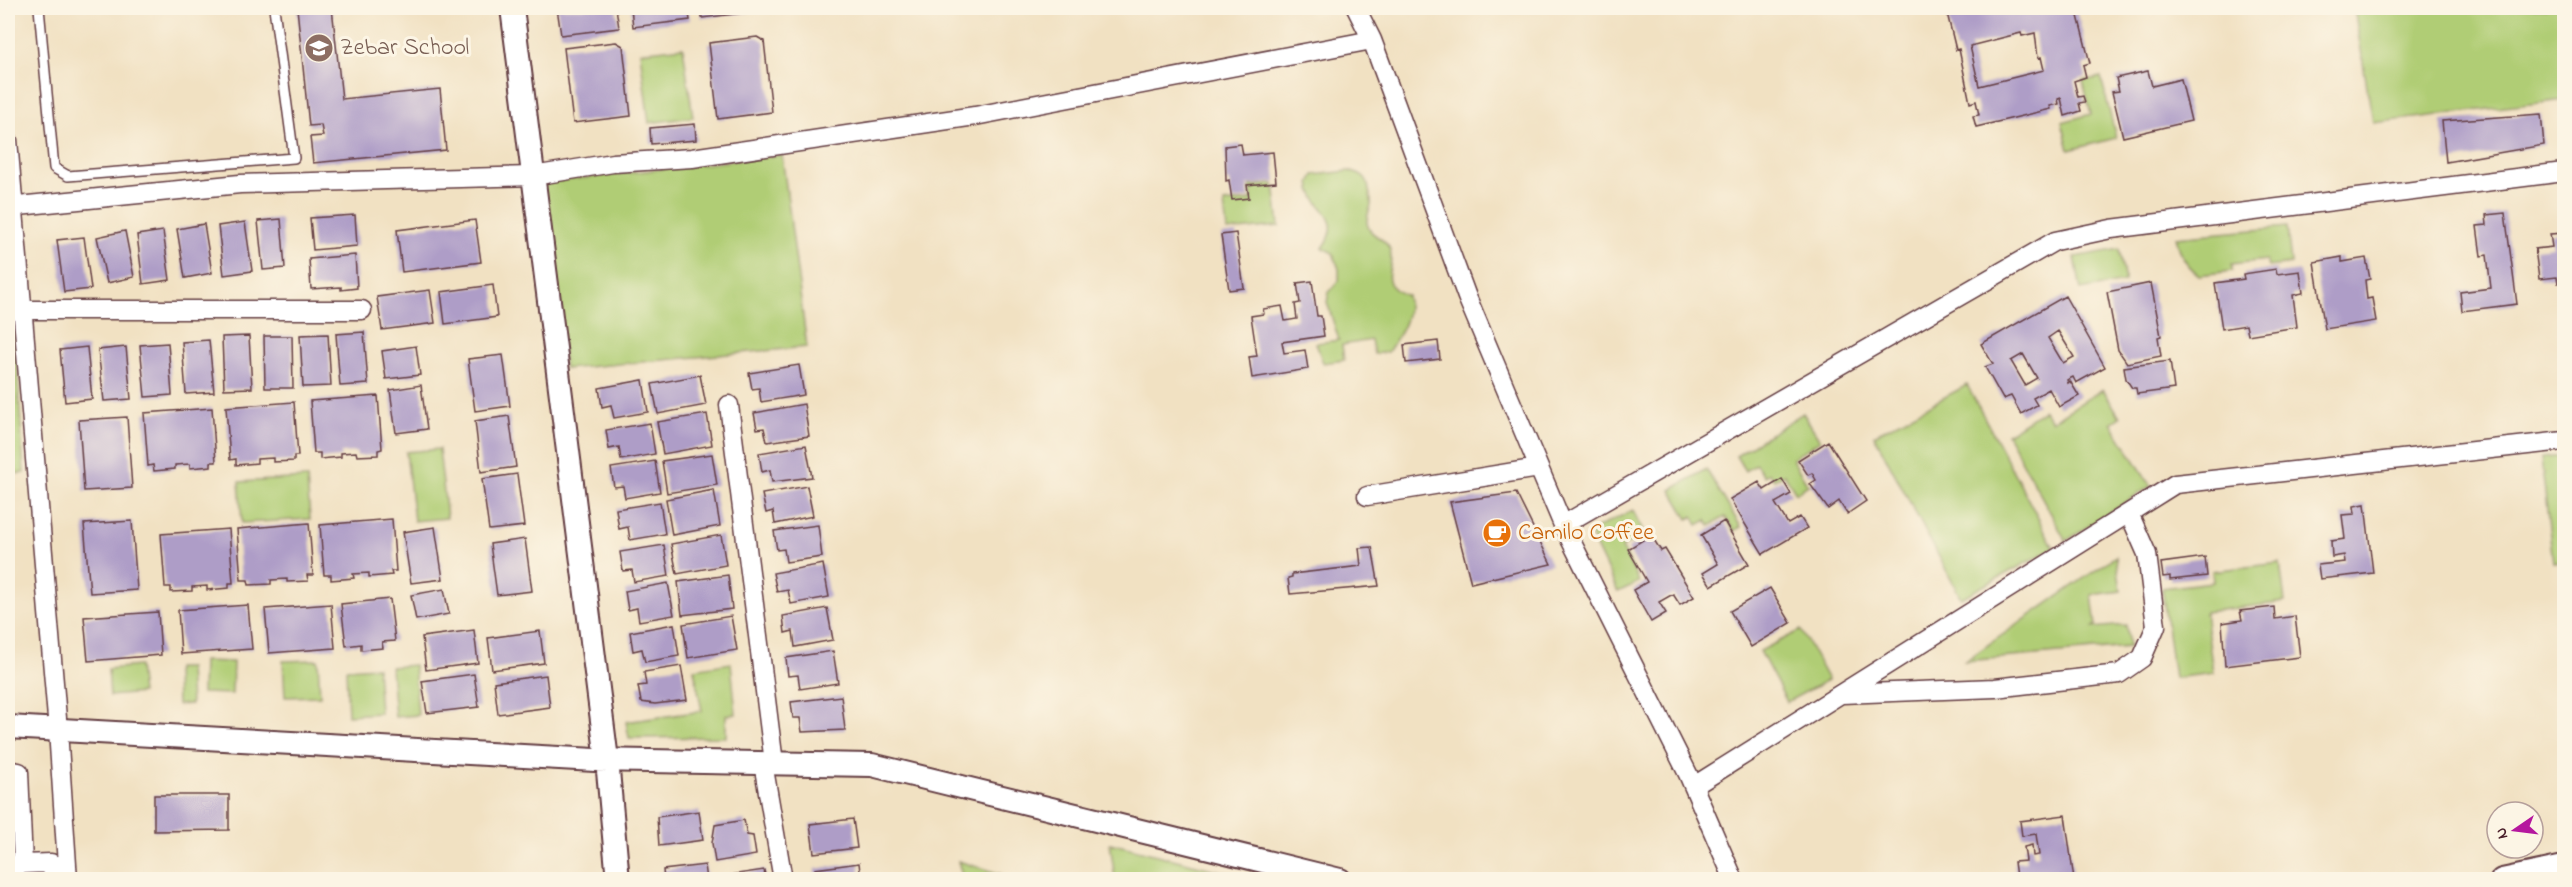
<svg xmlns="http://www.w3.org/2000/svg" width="2572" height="887" font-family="'Indie Flower',sans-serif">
<rect width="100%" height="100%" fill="#fcf5e5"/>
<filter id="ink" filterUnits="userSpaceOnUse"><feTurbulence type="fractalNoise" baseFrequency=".0167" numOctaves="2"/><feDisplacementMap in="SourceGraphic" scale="12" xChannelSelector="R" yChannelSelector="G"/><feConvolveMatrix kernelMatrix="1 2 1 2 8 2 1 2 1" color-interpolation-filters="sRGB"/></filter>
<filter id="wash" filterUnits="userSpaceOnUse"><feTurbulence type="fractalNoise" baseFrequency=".008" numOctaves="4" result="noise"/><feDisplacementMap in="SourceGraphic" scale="24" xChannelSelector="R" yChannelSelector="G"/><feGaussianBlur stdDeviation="1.35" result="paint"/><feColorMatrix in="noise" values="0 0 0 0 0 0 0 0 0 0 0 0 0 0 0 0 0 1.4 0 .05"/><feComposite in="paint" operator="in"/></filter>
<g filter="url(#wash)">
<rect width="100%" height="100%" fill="#f1e1c2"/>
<path fill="#b0cd74" stroke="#7d7650" stroke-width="1.5" d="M2354,8h210v92l-191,23z
M683,47l10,70 -44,6 -9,-71z
M2101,77l15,61 -47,12 -7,-28 29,-8 -8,-33z
M782,155l25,192 -242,22 -23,-186z
M1349,171c13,4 19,6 20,20 1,4 3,10 2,14 -1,6 -5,10 -4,18 2,14 19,14 23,27 6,20 -16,31 17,46 5,21 -8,39 -19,56l-14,2 -3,-14 -29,5 2,15 -21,3 -7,-20 23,-3 -12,-38 2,-10 10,-11v-12l-6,-16 -10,-5c24,-32 -11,-38 -13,-65l4,-8z
M1274,184l5,42 -52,5 -3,-28 28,-3 -2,-14z
M8,221l16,252 -16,1z
M2287,227l4,37 -23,3 -2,-7 -34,4v7l-33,4c-14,-11 -19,-21 -23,-38z
M2119,249l6,33 -44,8 -6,-33z
M1967,385l87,163 -93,50 -87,-163z
M2103,389l17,28 -9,6 40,63 -85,55 -59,-107 37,-24 8,11z
M1803,413l17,27 -28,19 16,26 -12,8 -12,-19 -10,6 -5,-7 -5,3 -8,-12 -11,7 -9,-15z
M439,449l8,69 -33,3 -8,-69z
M2564,456v104l-11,2 -12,-104z
M1706,469l35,58 -7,4 -9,-14 -15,9 -3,-6 -9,5 -5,-9 -5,3 -17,-29z
M307,478l3,41 -68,4 -3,-41z
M1633,510l12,25 -23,12 17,35 -21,10 -29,-60z
M2116,556l5,35 -29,4 4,31 -4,2 34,-3 3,22 -164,14z
M2280,563l5,39 -80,10 8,61 -39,5 -12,-90 51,-6 -1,-11z
M1801,630l27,50 -41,22 -27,-51z
M318,660l2,36 -35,1 -2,-36z
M203,661l30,1 -1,32 -30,-1z
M731,663l5,51 -10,1v22l-97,1 -3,-16 76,-11 -8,-42z
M414,665l4,50 -23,2 -4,-50z
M139,666l3,27 -32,3 -2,-27z
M377,667l3,46 -32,2 -2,-46z
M176,668h13l2,36 -14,1z
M1110,843l141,36h-136z
M958,861l43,13 -2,5h-36z"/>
<g id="blocks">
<path fill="#ae9dc7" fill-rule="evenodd" d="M297,8h35l10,91 98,-10 6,61 -133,13 -3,-26 13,-1 -2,-11 -12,1z
M557,8h59l3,20 -58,7z
M631,8h57l2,12 -57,7z
M701,8h57l1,3 -57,7z
M1969,8h107l14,55 -7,2 3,12 -12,4 4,16 5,-1 2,6 -6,1 2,8 -16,5 -4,-18 -3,1 1,5 -9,2 1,3 -75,18 -3,-11 6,-1 -3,-14 -6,2 -11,-54 -3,1 -9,-37zM2021,33l1,3 13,-3 3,25 3,-1 3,13 -65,16 -9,-40z
M757,37l7,4 8,71 -54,7 -9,-76z
M616,42l7,4 8,70 -58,7 -9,-75z
M2148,71l4,15 29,-7 10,42 -68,16 -11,-45 7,-1 -3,-13z
M2541,114l3,31 -98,17 -4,-41z
M695,124l1,16 -45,4 -1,-16z
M1241,144l2,11 30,-3 3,30 -29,3 2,13 -17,2 -3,-20 -3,1 -1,-35z
M2505,213l12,91 -55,7 -2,-19 31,-4 -4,-33 -6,1 -4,-30 10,-1 -1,-10z
M355,215l2,31 -44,4 -3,-32z
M281,219l4,49 -22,2 -5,-49z
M475,220l6,42 -79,10 -5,-42z
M245,222l7,49 -28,4 -6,-49z
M204,224l8,49 -27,5 -8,-49z
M125,231l9,46 -27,6 -10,-46z
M163,231l7,49 -27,4 -6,-49z
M1236,233l8,55 -15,2 -8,-55z
M2564,233v50h-6l-1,-6 -18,2 -4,-30 17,-2 -2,-13z
M84,237l7,52 -27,3 -7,-52z
M355,255l2,33 -16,2v-3l-30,2 -2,-30z
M2342,257v5l24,-4 4,21 -5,1 2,19 5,-1 4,23 -51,8 -11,-67z
M2276,269l1,5 23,-3 3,22 -10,2 4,32 -49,8 -2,-10 -24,4 -7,-46 29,-4 -1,-5z
M1312,281l5,35h4l3,20 -42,6 2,11 21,-3 3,19 -56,9 -3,-21 8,-1 -6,-40 13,-2 -1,-5 19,-3 3,15 12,-2 -2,-15 5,-1 -3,-20z
M2151,283l10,53 -3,1 3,19 -34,7 -9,-13 -11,-58z
M493,285l4,32 -52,7 -4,-32z
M430,290l5,33 -53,7 -5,-33z
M2065,296l40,71 -29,16 -3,-6 -6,3 1,3 2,-2 9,15 -20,11 -10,-18 -16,9 4,7 -16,9 -10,-18 -8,3 -18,-32 8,-3 -12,-20zM2058,331l16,26 -11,6 -15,-25zM2023,354l14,24 -12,7 -14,-24z
M364,332l4,52 -28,2 -4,-52z
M328,334l3,52 -28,1 -3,-52z
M249,336l3,52 -28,1 -2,-52z
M264,336h28l1,52h-28z
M209,340l5,52 -28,2 -4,-52z
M1438,341l2,18 -34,4 -2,-18z
M168,343l4,52 -27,2 -5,-52z
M416,346l4,29 -34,4 -4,-28z
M87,347l5,52 -27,3 -5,-52z
M126,347l5,52 -27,2 -6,-51z
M503,355l7,51 -35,5 -7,-52z
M2170,361l4,28 -37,5 -1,-6h-4l-6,-9 -2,-12z
M799,365l5,30 -43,7 -2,-14 -7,1 -3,-16z
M700,375l6,30 -48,9 -6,-30z
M643,380l5,32 -34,6 -3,-13 -9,2 -3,-19z
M421,385l6,44 -31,4 -6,-43z
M378,396l4,53 -4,1v5l-21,1 -1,-4 -15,1v4l-21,2v-6h-6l-4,-52z
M294,402l4,54h-4v5l-21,1v-4l-16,1v4l-21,2v-6l-6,1 -4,-53z
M804,404l5,32 -42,6 -3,-14 -7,1 -3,-16z
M212,408l4,54h-5v4l-21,2v-4l-15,1v4l-21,2 -1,-6 -5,1 -4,-53z
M707,414l5,31 -49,9 -6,-32z
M509,416l7,51 -35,5 -6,-51z
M127,417l5,71 -48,3 -5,-71z
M650,423l5,31 -34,6 -2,-13 -10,2 -3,-19z
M1828,441l38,60 -19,13 -8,-13 -11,8 -18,-25 6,-4 -4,-7 -4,2 -10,-15z
M806,445l6,32 -40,5 -2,-12 -8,2 -3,-19z
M712,454l5,31 -50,8 -5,-32z
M655,461l5,31 -35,6 -2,-12 -9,1 -3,-19z
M517,474l7,52 -35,4 -7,-51z
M1782,479l9,15 -16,9 13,21 12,-7 7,11 -44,26 -33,-55 29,-17 5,8z
M807,486l6,30 -38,8 -2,-13 -7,2 -4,-19z
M714,490l6,36 -48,9 -6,-36z
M1516,493l35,71 -80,19 -21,-81z
M660,502l5,32 -35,6 -2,-13 -9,2 -3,-20z
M2365,504l8,69 -53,6 -2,-14 27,-3 -1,-7 -12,2 -1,-16 14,-2 -3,-24 13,-1 -1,-8z
M392,519l4,52h-5l1,4 -23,2v-4l-16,1 1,4 -23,2v-5h-7l-4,-50z
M132,521l5,69 -47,3 -6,-69z
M1724,521l25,43 -38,22 -8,-13 15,-9 -17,-29z
M309,523l4,52h-6l1,6 -21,1v-3l-16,1v4l-22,1 -1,-5h-7l-4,-51z
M818,525l4,32 -36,5 -2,-13 -7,1 -3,-19z
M435,527l8,52 -32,4 -8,-51z
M229,529l4,54h-4v5l-22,2v-4l-15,1v4l-21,1v-5h-6l-4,-53z
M721,535l5,30 -49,9 -6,-30z
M1651,535l10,16 4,-2 29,48 -14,8 -7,-11 -14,8 7,11 -15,9 -18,-32 14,-8 -19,-33z
M525,539l7,52 -35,4 -7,-51z
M664,545l5,31 -35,6 -2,-12 -9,1 -3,-19z
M1372,547l7,39 -89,8 -2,-16 4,-1v-3l69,-8 -2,-18z
M2205,557l2,19 -37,4v-4l-7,1 -2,-14z
M823,564l6,33 -38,7 -3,-14 -11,2 -4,-19z
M728,575l4,34 -50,6 -4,-33z
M668,583l6,32 -35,6 -2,-13 -9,2 -3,-19z
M1770,588l21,35 -40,24 -21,-36z
M444,589l5,25 -33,6 -5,-25z
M390,599l5,42 -13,1 1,6 -22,2v-6l-15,2 -5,-42z
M331,604l4,44 -66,5 -4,-44z
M248,605l4,44 -71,5 -3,-44z
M2274,607l1,12 20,-3 5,41 -75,9 -3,-43 20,-3 -2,-9z
M827,608l6,32 -38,7 -2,-16 -8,2 -2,-17z
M158,612l3,43 -73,6 -4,-44z
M731,616l6,34 -49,8 -5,-34z
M674,624l5,32 -34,6 -3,-13 -9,2 -3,-19z
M474,630l4,33 -52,7 -4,-33z
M540,631l4,32 -52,7 -4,-32z
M833,651l5,32 -38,6 -2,-14 -10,1 -2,-18z
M681,666l6,34 -32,4 -14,-2 -3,-16 8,-1 -2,-13z
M474,674l5,33 -52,6 -5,-32z
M546,675l4,32 -52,7 -4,-32z
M841,696l4,34 -43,2 -2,-14h-7l-2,-16z
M154,795h75v35l-75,1z
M699,811l4,29 -44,6 -2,-29z
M2065,815l9,65h-43v-5l-15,2 -2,-15 12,-1 -2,-14 8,-2 1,11 6,-1 -3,-21 -14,2 -2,-15z
M853,819l4,29 -43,5 -4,-29z
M744,820l3,15 6,1 3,19 -41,7 -3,-19 3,-18z
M859,863l2,17h-45l-1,-11z
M705,865l2,15h-43l-1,-10z
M764,870l2,10h-42l-1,-4z"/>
</g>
</g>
<g filter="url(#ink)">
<use href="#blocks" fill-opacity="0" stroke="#633c42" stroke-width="1.5"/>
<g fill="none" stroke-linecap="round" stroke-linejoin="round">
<g stroke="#633c42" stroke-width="12">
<path id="service" d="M39,8l15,160 14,8 226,-18 -20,-150"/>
</g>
<g stroke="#633c42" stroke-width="21">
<path id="minor" d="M1356,8l16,32 95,257 96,228 125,249 46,106
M8,140l50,590 10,150
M8,207l232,-23 293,-8 80,-13 79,-5 283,-42 397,-76
M23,310h339
M729,405l45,358
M1367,496l172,-28
M1563,525l492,-284 56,-12 453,-57
M1842,694l153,-6 124,-14 23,-16 14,-32 -9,-72 -18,-41
M763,763l20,117
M8,770l11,2 4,92 -15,1
M1694,786l481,-302 389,-43
M23,864l28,-1 3,17"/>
</g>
<g stroke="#633c42" stroke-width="26">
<path id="tertiary" d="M512,8l95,752 11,120
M8,727l587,33 277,5 468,115
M2502,880l62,-13"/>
</g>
<use href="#service" stroke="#fff" stroke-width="9"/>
<use href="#minor" stroke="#fff" stroke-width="18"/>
<use href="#tertiary" stroke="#fff" stroke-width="22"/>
</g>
</g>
<defs>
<g id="school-disc" transform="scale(1.5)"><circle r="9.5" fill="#8d6e63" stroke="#fcf5e5"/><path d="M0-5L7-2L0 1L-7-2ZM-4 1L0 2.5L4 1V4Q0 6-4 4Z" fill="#fff"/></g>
<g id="cafe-disc" transform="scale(1.5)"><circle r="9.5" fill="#e8710a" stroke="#fcf5e5"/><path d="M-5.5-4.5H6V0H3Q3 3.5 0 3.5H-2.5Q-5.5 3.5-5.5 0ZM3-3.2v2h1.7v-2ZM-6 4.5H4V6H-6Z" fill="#fff"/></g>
</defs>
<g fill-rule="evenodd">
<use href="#school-disc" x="319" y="48"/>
<use href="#cafe-disc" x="1497" y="533"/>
</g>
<g text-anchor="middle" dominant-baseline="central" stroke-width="6" stroke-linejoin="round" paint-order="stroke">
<g font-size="24" fill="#785e54" stroke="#fcf5e5" text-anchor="start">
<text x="340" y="48">Zebar School</text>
</g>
<g font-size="24" fill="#c56008" stroke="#fcf5e5" text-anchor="start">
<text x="1518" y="533">Camilo Coffee</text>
</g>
</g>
<rect width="2572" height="887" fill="none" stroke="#fcf5e5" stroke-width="30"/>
<g transform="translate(2515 830) rotate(256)"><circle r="28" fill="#fcf5e5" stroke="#b59f9b" stroke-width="1.5"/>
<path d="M0-4.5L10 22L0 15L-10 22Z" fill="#b5179e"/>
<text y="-9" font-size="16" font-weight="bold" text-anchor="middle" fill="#4a1f2b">N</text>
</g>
</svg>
